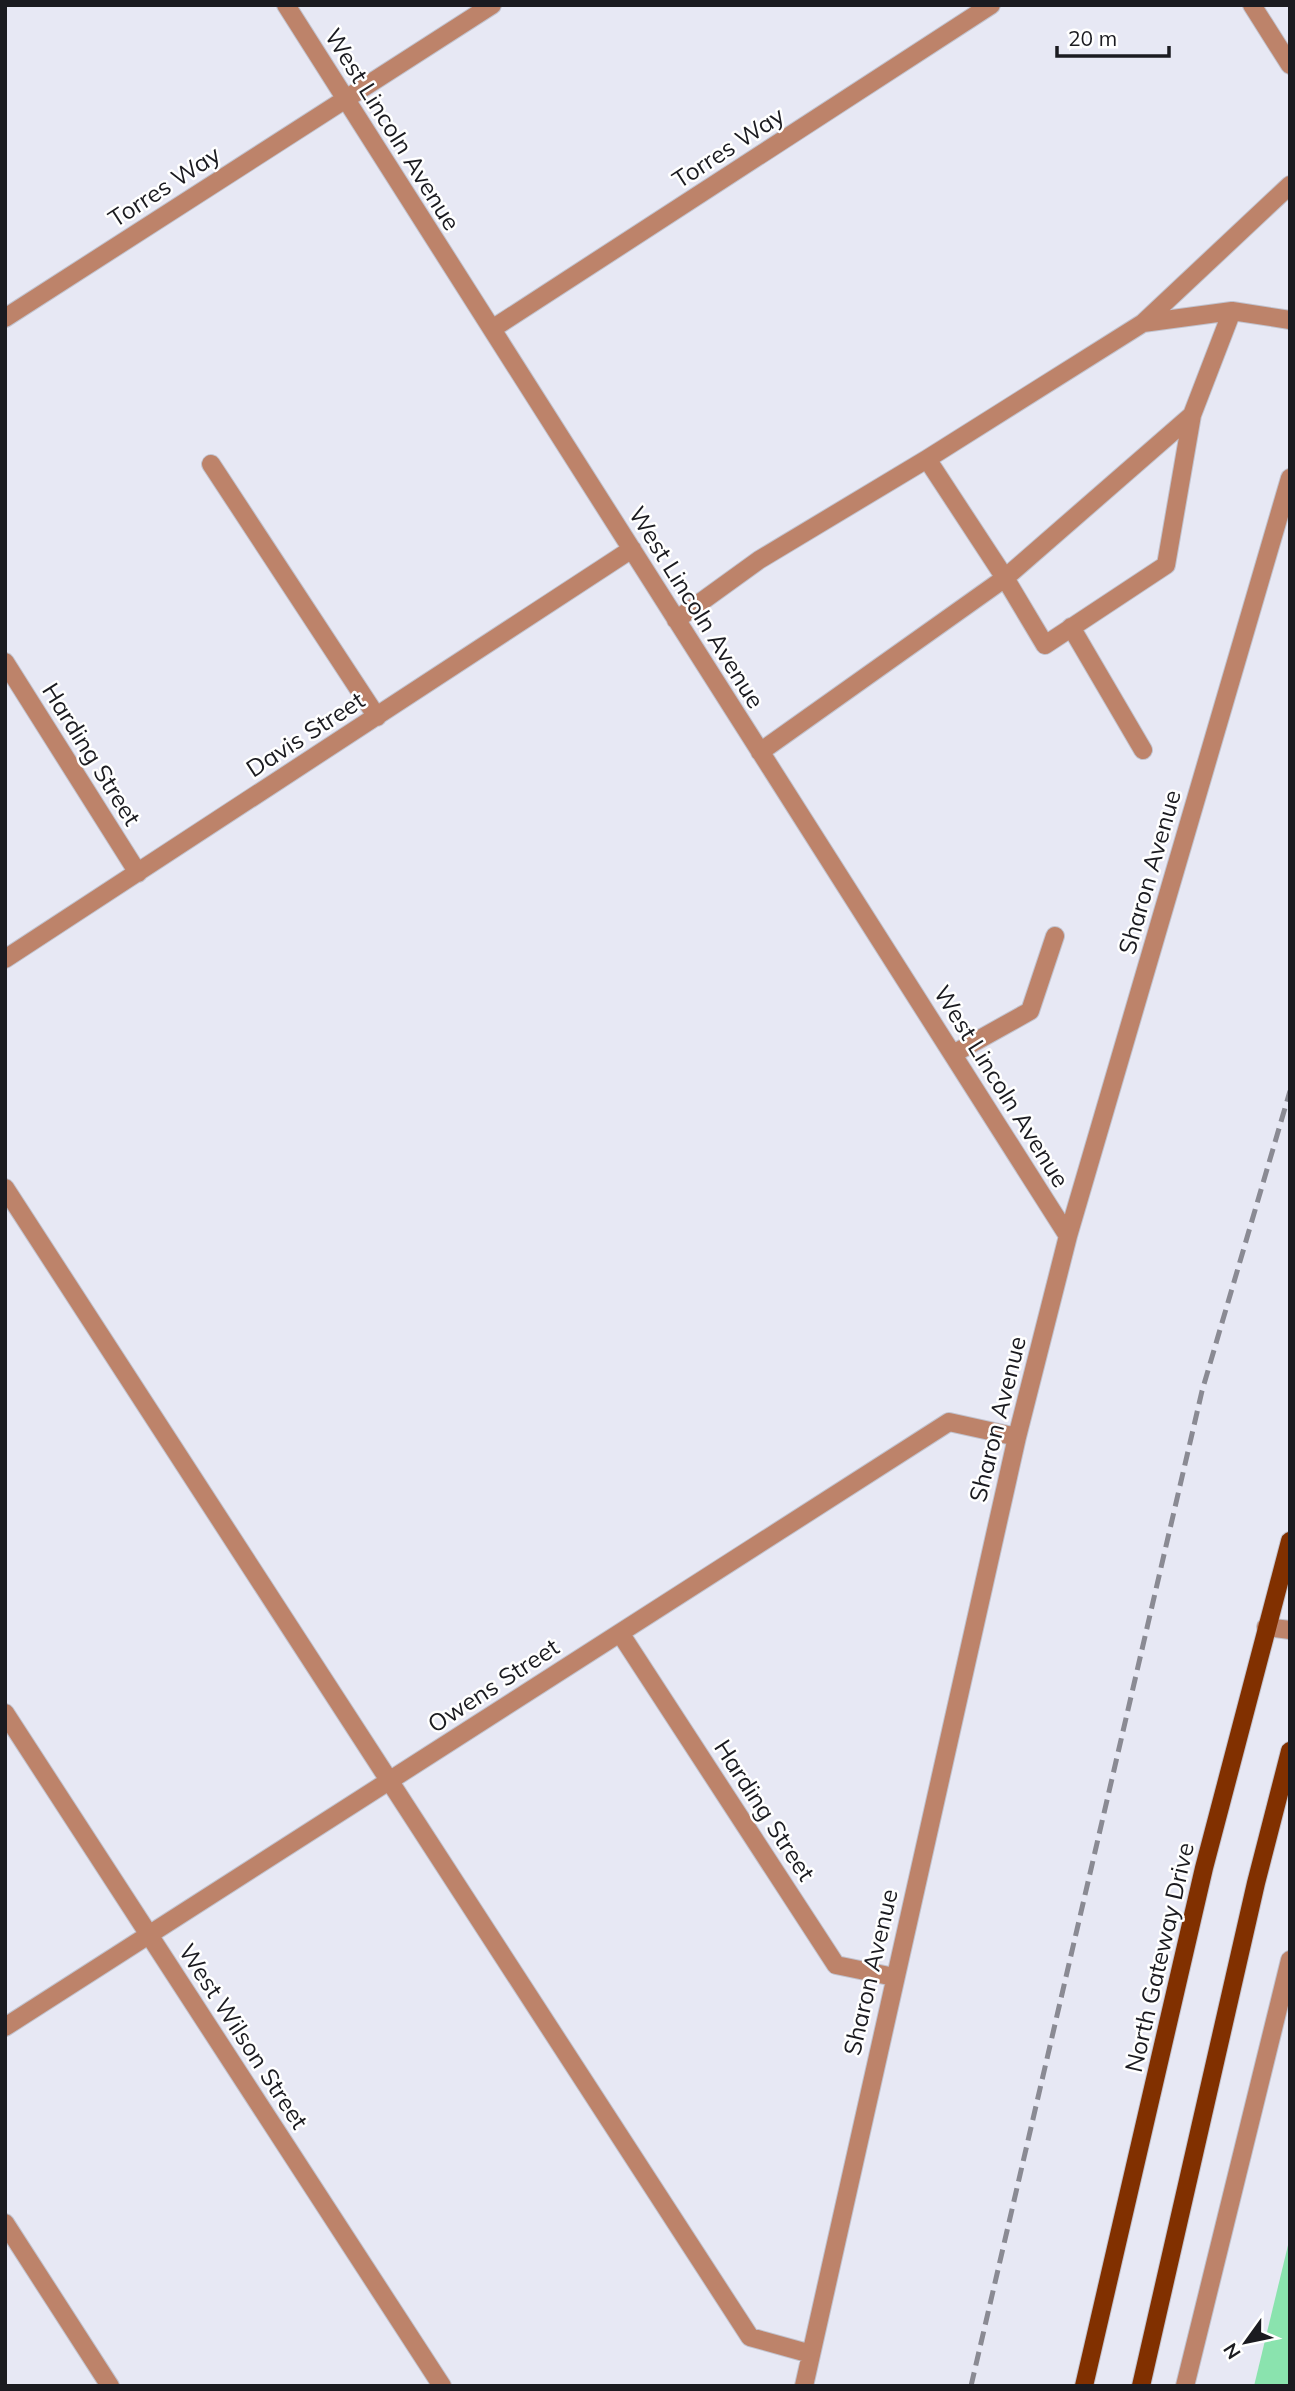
<svg xmlns="http://www.w3.org/2000/svg" width="1295" height="2391" font-family="Mulish,sans-serif">
<rect width="100%" height="100%" fill="#e7e8f4"/>
<path fill="#8ae3ae" d="M1290,2237v149h-36z"/>
<g fill="none" stroke-linecap="round" stroke-linejoin="round">
<g stroke="#c2c3ce" stroke-width="20">
<path id="minor" d="M286,5l782,1231
M1252,5l38,60
M5,318l487,-313
M1143,323l147,-138
M492,329l499,-324
M1192,415l-26,150 -121,80 -40,-67 187,-163 40,-104
M211,464l166,253
M676,620l83,-60 168,-101 216,-136 89,-12 58,9
M1071,627l72,123
M5,662l133,211
M760,752l245,-174 -78,-119
M5,959l627,-410
M953,1054l77,-43 25,-75
M5,1188l745,1149 61,17
M1266,1627l24,3
M620,1633l216,332 58,12
M5,1713l437,673
M5,2027l944,-605 68,15
M5,2223l105,163
M804,2386l213,-949 51,-201 222,-758
M1185,2386l105,-426"/>
</g>
<g stroke="#c2c3ce" stroke-width="20">
<path id="major" d="M1084,2386l120,-518 86,-327
M1141,2386l115,-503 34,-132"/>
</g>
<use href="#minor" stroke="#bd836a" stroke-width="18"/>
<use href="#major" stroke="#813000" stroke-width="18"/>
<path stroke="#8a8a93" stroke-width="5" stroke-dasharray="14 7" stroke-linecap="butt" d="M971,2386l231,-995 88,-300"/>
</g>
<g text-anchor="middle" dominant-baseline="central" stroke-width="5" stroke-linejoin="round" paint-order="stroke">
<g font-size="24" fill="#1b1b20" stroke="#fff">
<text transform="translate(393 129) rotate(58)">West Lincoln Avenue</text>
<text transform="translate(728 147) rotate(-33)">Torres Way</text>
<text transform="translate(164 186) rotate(-33)">Torres Way</text>
<text transform="translate(697 607) rotate(58)">West Lincoln Avenue</text>
<text transform="translate(305 734) rotate(-33)">Davis Street</text>
<text transform="translate(92 754) rotate(58)">Harding Street</text>
<text transform="translate(1149 872) rotate(-74)">Sharon Avenue</text>
<text transform="translate(1002 1086) rotate(58)">West Lincoln Avenue</text>
<text transform="translate(997 1419) rotate(-76)">Sharon Avenue</text>
<text transform="translate(493 1685) rotate(-33)">Owens Street</text>
<text transform="translate(765 1810) rotate(57)">Harding Street</text>
<text transform="translate(1159 1957) rotate(-77)">North Gateway Drive</text>
<text transform="translate(870 1972) rotate(-77)">Sharon Avenue</text>
<text transform="translate(244 2036) rotate(57)">West Wilson Street</text>
</g>
</g>
<rect width="1295" height="2391" fill="none" stroke="#1b1b20" stroke-width="14"/>
<g transform="translate(1246 2342) rotate(237)" stroke="#ffffff" stroke-width="5" paint-order="stroke">
<path d="M0-5L12 26L0 18L-12 26Z" fill="#1b1b20"/>
<text y="-10" font-size="19" font-weight="bold" text-anchor="middle" fill="#1b1b20">N</text>
</g>
<path d="M1057 46v10h112v-10" fill="none" stroke="#1b1b20" stroke-width="3.5"/>
<text x="1068" y="46" font-size="21" fill="#1b1b20" stroke="#ffffff" stroke-width="5" paint-order="stroke">20 m</text>
</svg>
